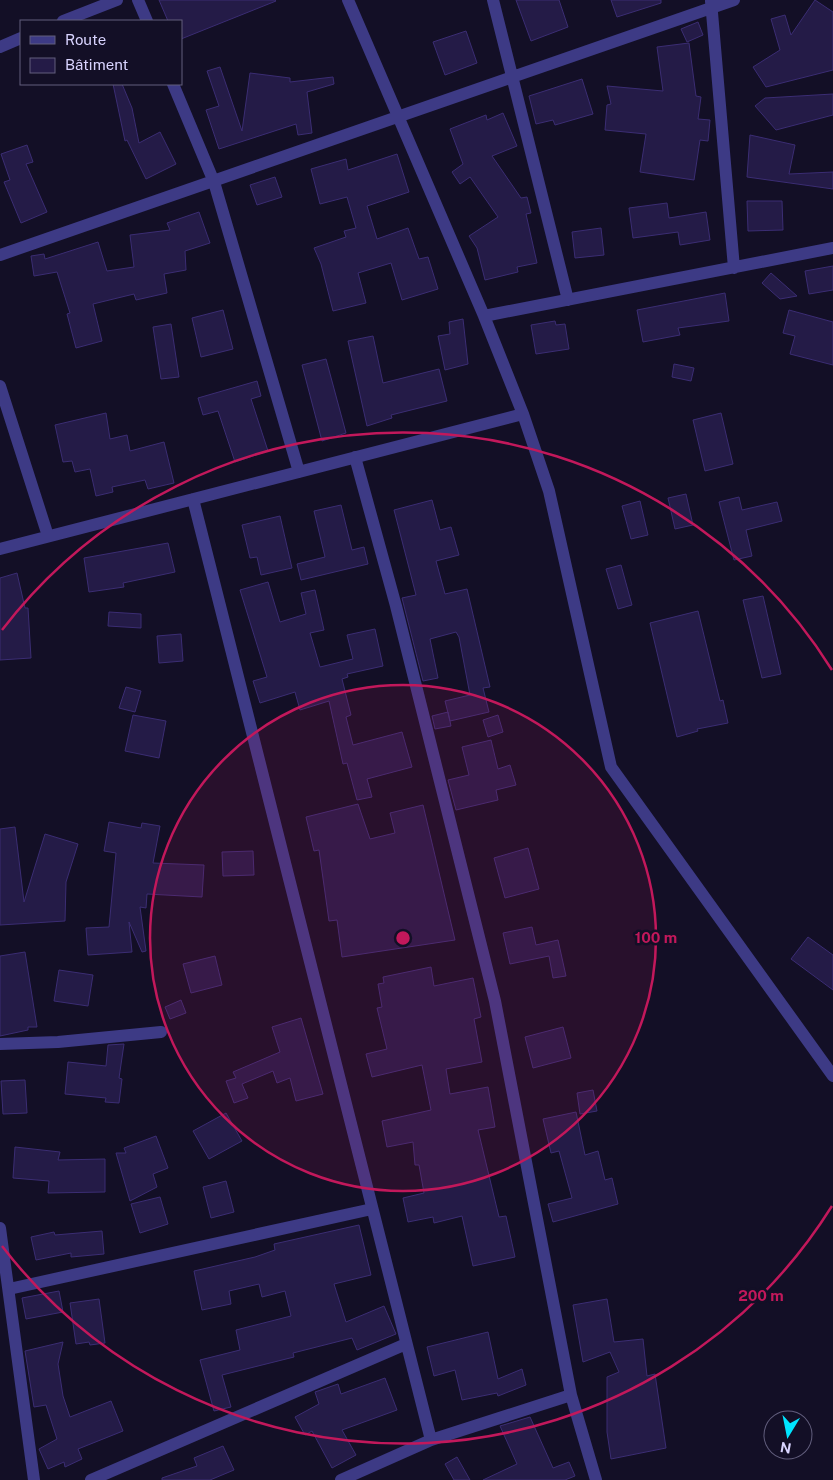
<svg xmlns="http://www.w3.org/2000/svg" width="833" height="1480" font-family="'Public Sans',sans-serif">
<rect width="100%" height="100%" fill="#130f26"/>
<path fill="#241b47" stroke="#3b2d73" d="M159,0h116l1,1 -95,38v-18h-13z
M516,0h43l9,27 -37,14z
M611,0h50v3l-44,14z
M815,0l18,12v58l-67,17 -13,-20 27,-17 -9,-31 14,-4 6,20z
M698,22l5,13 -16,7 -6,-13z
M466,31l11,32 -32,12 -12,-33z
M689,43l7,53 5,1 -3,22 12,1 -2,21 -8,-1 -6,40 -54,-8 6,-38 -41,-4 2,-25 4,-1 -4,-18 56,5 -6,-44z
M220,67l22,64 8,-58 40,5v4l43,-5 1,7 -27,8 5,41 -14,2 -2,-11 -77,25 -13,-39 13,-4 -12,-35z
M582,79l11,35 -38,11 -2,-5 -17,4 -7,-28z
M113,84h9l10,24 7,35 21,-11 16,32 -30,15 -19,-39 -2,1z
M833,94v21l-57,15 -21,-24 10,-8z
M503,113l14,33 -25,10 29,42 6,-1 4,16 -5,1 11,49 -20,4 1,5 -33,8 -8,-32 -8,-12 29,-19 -28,-40 -10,7 -8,-12 11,-8 -13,-35 36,-14 1,5z
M750,135l45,10 -6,29 44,-2v17l-86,-12z
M27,145l6,17 -7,2 21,48 -26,11 -17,-41 6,-2 -9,-26z
M397,154l12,38 -42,14 10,33 31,-11 11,31 9,-2 10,32 -36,11 -11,-37 -33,10 8,30 -33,8 -12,-47 -7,-16 32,-11 -2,-6 12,-3 -9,-31 -27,7 -9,-35 35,-10 2,11z
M275,177l7,20 -25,8 -7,-20z
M747,201h35l1,29 -35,1z
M667,203l2,15 37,-6 4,28 -30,5 -2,-13 -45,6 -4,-30z
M199,212l11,31 -25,8 1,19 -22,4 3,19 -31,7 -2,-6 -41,10 9,37 -26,7 -9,-34 3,-1 -13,-41 -23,4 -3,-20 13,-2 1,5 53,-17 9,29 27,-4 -4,-32 40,-5 -3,-7z
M601,228l3,27 -29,3 -3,-26z
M833,266v24l-24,4 -4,-23z
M771,273l26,23 -17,3 -18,-16z
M725,293l4,28 -51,7 2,7 -37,7 -6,-32z
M223,310l10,39 -32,8 -9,-39z
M789,310l44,12v43l-43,-11 5,-18 -12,-3z
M463,319l5,45 -23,6 -7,-34 12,-2 -1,-12z
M555,321l1,4 9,-1 4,25 -33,5 -5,-29z
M171,324l8,53 -18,2 -8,-52z
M373,336l10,47 56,-14 8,32 -56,14 1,3 -25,8 -19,-85z
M326,359l20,74 -24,8 -20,-76z
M674,364l20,4 -3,13 -19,-4z
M257,381l4,15 -10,3 17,52 -33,11 -17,-51 -15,4 -5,-17z
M106,413l4,26 17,-4 3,16 34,-9 10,41 -26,6 -3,-9 -33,7 1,5 -17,4 -6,-27 -15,3 -3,-11 -9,1 -8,-37z
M721,413l12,51 -28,7 -12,-51z
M686,494l7,31 -18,4 -7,-31z
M739,497l3,13 35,-8 5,19 -36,9 6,26 -18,4 -15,-58z
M432,500l8,30 11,-3 8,28 -23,6 9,33 22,-5 23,98 -7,1 6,24 -39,9 -5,-20 25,-6 -11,-58 -3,-5 -26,7 8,39 -15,3 -21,-83 14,-3 -22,-85z
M640,501l8,34 -17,4 -9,-33z
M341,505l11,45 12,-3 4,17 -67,16 -4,-16 28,-7 -11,-46z
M280,516l12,52 -31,7 -4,-18 -7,1 -8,-33z
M168,543l7,29 -52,11 1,4 -35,5 -5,-34z
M621,565l11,40 -14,4 -12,-40z
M17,573l8,35h3l3,50 -31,2v-82z
M268,582l12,40 26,-8 -5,-21 14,-3 9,40 -14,3 10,34 33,-8 -6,-24 28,-6 8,37 -36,8 1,3 -6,2 9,36 -5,2 7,28 49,-13 10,35 -45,12 5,18 -15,3 -10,-37 -4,1 -14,-63 -29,9 -5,-18 -35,11 -7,-22 14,-4 -27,-87z
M763,596l18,78 -19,4 -19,-78z
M698,611l22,90 3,-1 5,23 -31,6 1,2 -21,6 -27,-114z
M109,612l32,2v14l-33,-2z
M181,634l2,27 -24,2 -2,-27z
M126,687l15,4 -6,21 -16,-4z
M448,712l3,14 -16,3 -3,-13z
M133,715l33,6 -7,37 -34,-7z
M498,715l5,17 -15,5 -5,-17z
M491,740l7,29 12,-4 6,20 -20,5 2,10 -42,10 -8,-30 21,-5 -7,-28z
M358,804l12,35 25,-6 -5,-20 33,-8 32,135 -113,17 -5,-37 -8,1 -10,-71 -5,1 -8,-34z
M109,822l32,6 1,-5 18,3 -7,37 51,2 -2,32 -55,-3 -1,14 -6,-1 6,44 -4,1 -13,-30 3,30 -44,3 -2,-27 23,-1 7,-74 -12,-2z
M15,827l9,75 21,-68 33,10 -12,38 -1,39 -65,4v-96z
M528,848l11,41 -34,9 -11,-40z
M253,851l1,24 -31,1 -1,-24z
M532,927l4,18 22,-5 8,36 -13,2 -4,-22 -39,8 -7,-31z
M808,937l25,18v35l-42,-31z
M25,952l12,75h-9v3l-28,6v-80z
M215,956l7,29 -31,8 -8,-29z
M431,967l3,19 39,-8 8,39 -7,2 8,43 -36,7 4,25 38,-7 7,40 -17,3 21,87 7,-1 9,41 -42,9 -11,-50 -28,7 -1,-6 -25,5 -5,-24 21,-5 -5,-28h-4l-2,-23 -26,5 -5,-26 49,-11 -9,-45 -50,12 -6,-23 21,-5 -10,-41 5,-1 -4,-23 6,-1 -1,-6z
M59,970l34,5 -5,31 -34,-5z
M181,1000l5,13 -16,6 -5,-12z
M301,1018l22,76 -27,7 -6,-23 -13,5 -4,-12 -31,13 6,14 -14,5 -8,-22 10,-3 -3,-6 47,-20 -8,-25z
M563,1027l8,31 -38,10 -8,-31z
M124,1044l-5,34 3,1 -3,24 -14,-1 1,-4 -41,-4 3,-32 38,4 2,-21z
M25,1080l2,33 -24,1 -2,-33z
M593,1090l4,21 -17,3 -3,-21z
M576,1112l9,43 13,-4 7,29 7,-2 6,26 -65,18 -5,-18 24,-6 -13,-47 -8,2 -8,-34z
M226,1113l16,28 -33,18 -16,-28z
M156,1136l12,32 -15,6 4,13 -27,14 -14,-48h10l-2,-5z
M15,1147l45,5 -2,8 47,-1v33l-57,1 1,-12 -36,-3z
M226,1181l8,31 -23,6 -8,-31z
M160,1197l8,27 -28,9 -9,-29z
M359,1225l12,50 -37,9 12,38 38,-16 12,28 -39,16 -5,-12 -59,15 1,4 -72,18 9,32 -17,4 -14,-51 40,-10 -4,-20 55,-14 -6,-25 -23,6 -3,-13 -30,7 2,13 -29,6 -8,-39 61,-14 20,-7 -1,-6z
M102,1231l2,23 -33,3v-4l-35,7 -5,-23 23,-5 1,3z
M59,1291l4,21 -37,7 -4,-21z
M99,1299l6,44 -15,2 -1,-3 -13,2 -6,-41z
M607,1299l7,43 29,-3 4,37 8,-2 11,74 -55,11 -4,-27v-55l12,-5 -9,-20 -27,10 -10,-57z
M488,1332l10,47 24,-10 4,16 -28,11 -1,-3 -35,7 -7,-30 -21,6 -7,-29z
M63,1342l-5,22 5,32 7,21 41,-16 12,30 -45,18 4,10 -17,8 -1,-5 -16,7 -9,-20 18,-10 -11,-34 -12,2 -9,-56z
M385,1378l12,32 -55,20 14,25 -24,13 -20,-37 -7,4 -10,-18 24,-13 -4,-12 23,-8 3,10z
M530,1417l23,51 16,-6 6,14 -10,4h-82l34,-16 -17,-38z
M223,1446l11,24 -24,10h-48v-2l35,-12 -3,-8z
M457,1457l13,23h-16l-9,-16z"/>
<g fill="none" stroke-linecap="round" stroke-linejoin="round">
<path stroke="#3d3a85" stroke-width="12" d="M138,0l9,21
M348,0l136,316 39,98 26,77 62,276 222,309
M493,0l75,300
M711,1l23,267
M63,21l54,-21
M0,47l21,-9
M173,84l41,98 85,290
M0,255l734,-255
M484,316l349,-68
M0,386l48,150
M355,457l41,149 99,395 76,394 25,85
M193,499l238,941
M0,549l523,-135
M0,1044l58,-2 103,-10
M0,1228l34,252
M9,1289l363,-80
M91,1480l315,-136
M341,1480l90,-40 140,-45"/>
</g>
<circle cx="403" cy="938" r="253" fill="#c2185b" fill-opacity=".12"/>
<g fill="none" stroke="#c2185b" stroke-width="2.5">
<circle cx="403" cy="938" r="253"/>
<path d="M832 1206A506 506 0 0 1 2 1246M2 630A506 506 0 0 1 832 670"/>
</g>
<circle cx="403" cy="938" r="8" fill="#c2185b" stroke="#130f26" stroke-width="2.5"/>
<g font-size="15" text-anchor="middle" font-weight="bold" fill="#c2185b" stroke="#130f26" stroke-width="5" stroke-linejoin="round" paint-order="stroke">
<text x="656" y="943">100 m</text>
<text x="761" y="1301">200 m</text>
</g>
<rect x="20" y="20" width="162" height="65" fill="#130f26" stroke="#625e7d"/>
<rect x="30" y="36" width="25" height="8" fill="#3d3a85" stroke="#625e7d"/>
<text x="65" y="45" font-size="15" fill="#d9d4ff">Route</text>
<rect x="30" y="58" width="25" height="15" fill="#241b47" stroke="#625e7d"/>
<text x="65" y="70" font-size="15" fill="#d9d4ff">Bâtiment</text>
<g transform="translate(788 1435) rotate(190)"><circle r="24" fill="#130f26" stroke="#625e7d"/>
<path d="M0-4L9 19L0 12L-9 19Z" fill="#00e5ff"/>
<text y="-8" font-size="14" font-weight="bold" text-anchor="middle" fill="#d9d4ff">N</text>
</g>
</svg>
